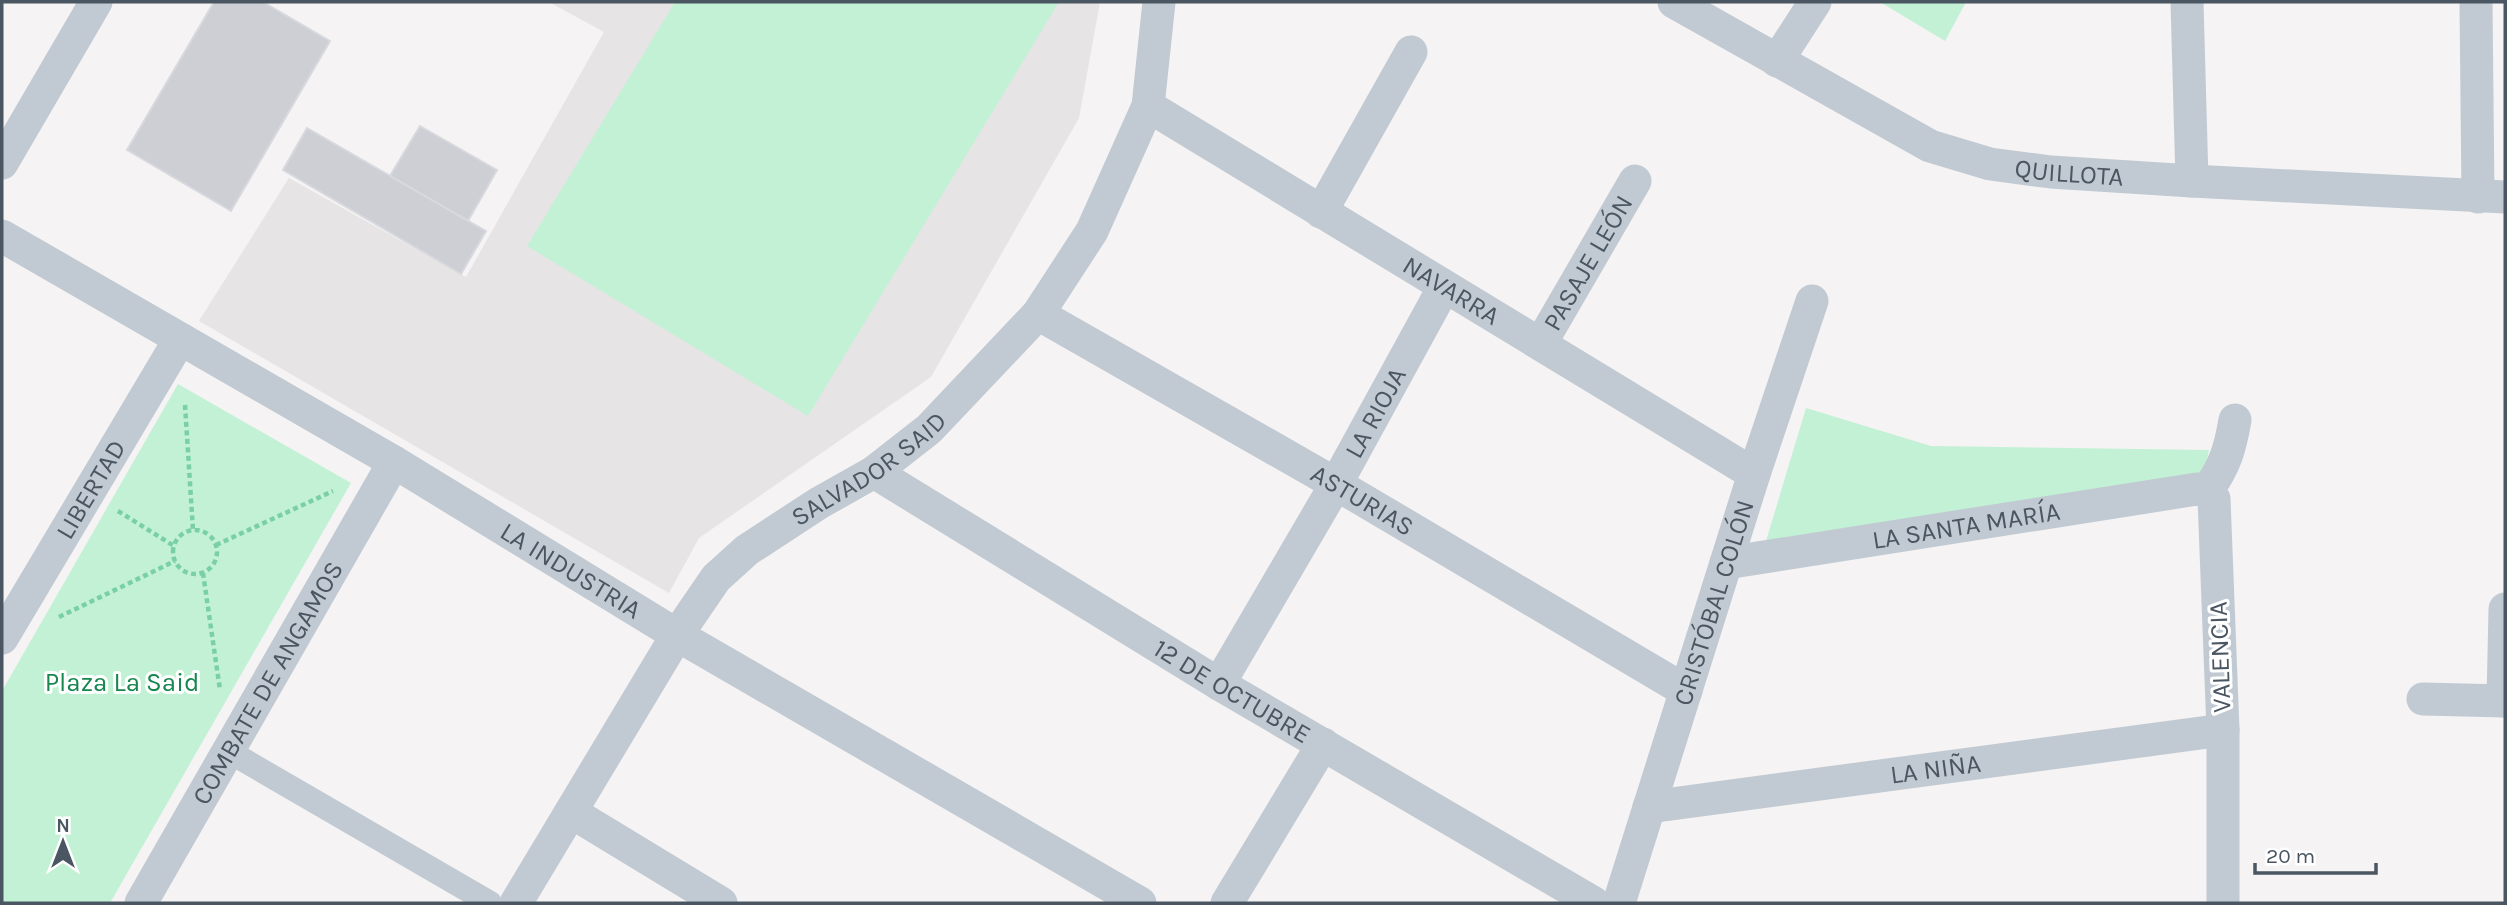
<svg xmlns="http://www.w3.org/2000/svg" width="2507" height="905" font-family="Karla,sans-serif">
<rect width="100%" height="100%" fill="#f5f3f3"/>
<path fill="#e6e4e5" d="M549,2h551l-21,116 -148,259 -232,161 -30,55 -470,-272 90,-143 177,99 138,-245z"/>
<path fill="#c3f1d5" d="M675,2h384l-251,414 -281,-170z
M1880,2h86l-21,39z
M178,384l173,99 -241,420h-108v-212z
M1806,408l125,38 278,4 -5,26 -438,65z"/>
<path fill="#cdcfd5" stroke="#d7d9de" stroke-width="2" d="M214,2h49l67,39 -99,170 -104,-61z
M420,126l77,44 -29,51 -78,-45z
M307,128l179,103 -25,43 -178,-104z"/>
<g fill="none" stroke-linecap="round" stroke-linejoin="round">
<path stroke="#7ad0a6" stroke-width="4.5" stroke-dasharray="5 3.5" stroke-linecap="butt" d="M185,405l8,125
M118,511l56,35
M173 552a22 22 0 1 1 44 0a22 22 0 1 1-44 0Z
M216,545l117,-54
M203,573l17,117
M59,617l116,-56"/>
<path stroke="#c1cad2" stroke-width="24" d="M228,751l262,152"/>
<g stroke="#c1cad2" stroke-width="33">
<path id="s1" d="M1674,2l256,144 60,18 61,8 141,9 313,16"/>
<path d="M2187,2l5,179"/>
<path d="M2476,2l2,195"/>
<path d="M1777,61l38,-59"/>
<path id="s2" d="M1148,106l606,368"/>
<path d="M2,163l94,-161"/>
<path d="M1321,212l90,-160"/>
<path id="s3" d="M2,236l392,226 283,173 463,268"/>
<path id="s4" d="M1038,314l298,170 350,207"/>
<path id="s5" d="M1541,343l94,-162"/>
<path id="s6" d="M874,472l345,212 375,219"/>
<path id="s7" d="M1726,563l471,-74 10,2"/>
<path id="s8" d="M2,638l178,-299"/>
<path id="s9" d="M1219,684l117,-200 108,-197"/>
<path d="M2423,699l82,2"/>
<path d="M2503,701l2,-92"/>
<path id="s10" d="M1649,807l574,-77"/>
<path d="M571,812l150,91"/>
<path id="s11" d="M141,903l253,-441"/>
<path id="s12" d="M516,903l161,-268 39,-57 31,-28 72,-47 55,-31 55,-43 109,-115 54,-83 56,-125 11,-104"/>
<path d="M1227,903l96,-159"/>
<path id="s13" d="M1619,903l135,-429 58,-173"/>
<path d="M2223,903v-173l-9,-231 -7,-8c18,-25 23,-42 28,-71"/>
</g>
</g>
<g text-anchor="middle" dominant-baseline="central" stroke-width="6" stroke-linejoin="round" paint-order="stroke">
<g font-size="26" fill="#4a5661" stroke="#fff">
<text stroke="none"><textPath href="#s1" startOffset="436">QUILLOTA</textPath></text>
<text stroke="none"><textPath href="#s5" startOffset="93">PASAJE LEÓN</textPath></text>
<text stroke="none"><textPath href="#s2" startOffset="355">NAVARRA</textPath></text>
<text stroke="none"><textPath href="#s9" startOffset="313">LA RIOJA</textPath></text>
<text stroke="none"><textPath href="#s12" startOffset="570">SALVADOR SAID</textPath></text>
<text stroke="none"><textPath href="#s8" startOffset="173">LIBERTAD</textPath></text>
<text stroke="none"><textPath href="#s4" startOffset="374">ASTURIAS</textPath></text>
<text stroke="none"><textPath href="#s7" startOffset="243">LA SANTA MARÍA</textPath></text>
<text stroke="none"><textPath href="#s3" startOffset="660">LA INDUSTRIA</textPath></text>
<text stroke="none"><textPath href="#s13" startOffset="315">CRISTÓBAL COLÓN</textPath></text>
<text transform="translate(2220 657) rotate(-92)">VALENCIA</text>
<text stroke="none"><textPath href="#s11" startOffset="254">COMBATE DE ANGAMOS</textPath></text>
<text stroke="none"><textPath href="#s6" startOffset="420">12 DE OCTUBRE</textPath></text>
<text stroke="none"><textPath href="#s10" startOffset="289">LA NIÑA</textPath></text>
</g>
<g font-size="26" fill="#17864f" stroke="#fff">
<text x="122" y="682">Plaza La Said</text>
</g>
</g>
<rect width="2507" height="905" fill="none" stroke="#4a5661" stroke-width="7"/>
<g transform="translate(63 842)" stroke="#ffffff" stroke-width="5" paint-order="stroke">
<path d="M0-5L12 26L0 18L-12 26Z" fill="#4a5661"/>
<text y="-10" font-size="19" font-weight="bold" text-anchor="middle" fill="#4a5661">N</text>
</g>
<path d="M2255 863v10h121v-10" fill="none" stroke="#4a5661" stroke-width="3.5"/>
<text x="2266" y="863" font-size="21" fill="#4a5661" stroke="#ffffff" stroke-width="5" paint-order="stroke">20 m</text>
</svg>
